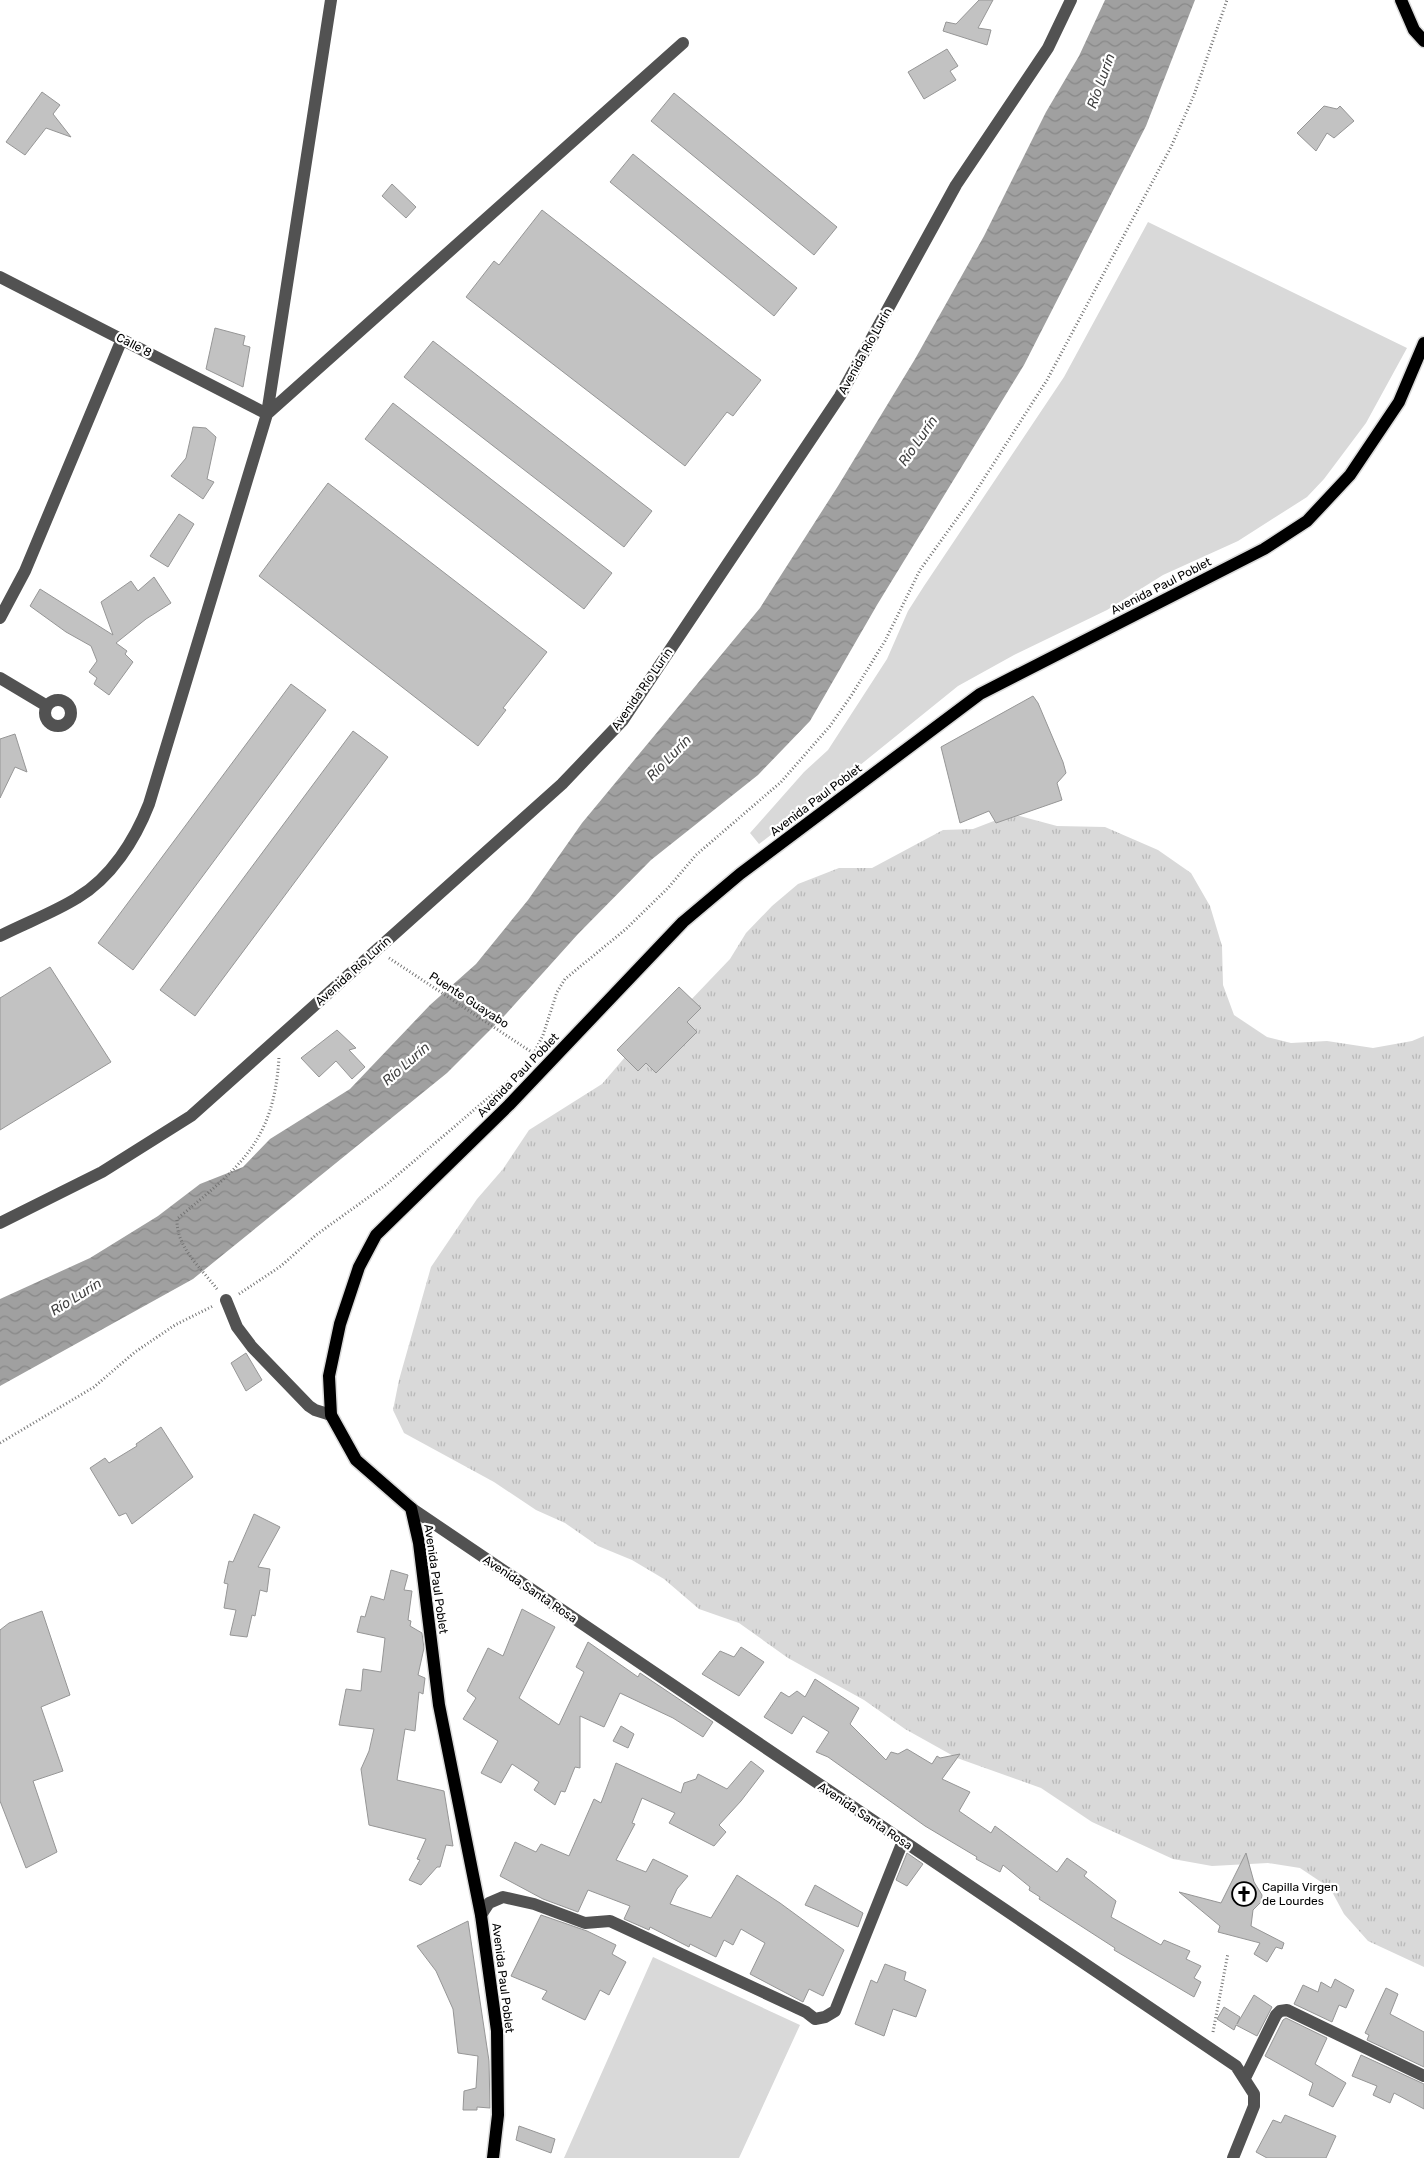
<svg xmlns="http://www.w3.org/2000/svg" width="1424" height="2158" font-family="Rubik,sans-serif">
<defs>
<pattern id="grass-tufts" width="24" height="20" patternUnits="userSpaceOnUse" patternTransform="scale(1.25)"><rect width="24" height="20" fill="#d9d9d9"/><path d="M3 7l-1-3M5 7V3M7 7l1-3M15 17l-1-3M17 17v-4M19 17l1-3" fill="none" stroke="#b8b8b8"/></pattern>
<pattern id="water-waves" width="16" height="10" patternUnits="userSpaceOnUse" patternTransform="scale(1.25)"><rect width="16" height="10" fill="#a0a0a0"/><path d="M0 5q4-4 8 0t8 0" fill="none" stroke="#888"/></pattern>
</defs>
<rect width="100%" height="100%" fill="#fff"/>
<path fill="url(#grass-tufts)" d="M1012,814l45,12 48,1 53,23 33,23 19,33 12,40 1,39 11,30 33,22 24,6 36,-2 46,7 39,-7 12,-5v931l-56,-26 -24,-27 -14,-26 -30,-20 -32,-5 -56,3 -39,-7 -81,-37 -51,-34 -84,-30 -52,-29 -41,-29 -76,-42 -49,-35 -40,-14 -35,-30 -32,-19 -34,-14 -33,-23 -29,-13 -42,-28 -90,-49 -11,-23 6,-30 32,-113 46,-68 26,-30 26,-39 73,-46 42,-49 23,-10 63,-66 16,-26 26,-27 26,-22 41,-16h33l71,-38 30,-1z"/>
<path fill="#d9d9d9" d="M1148,222l259,126 -41,75 -42,56 -17,18 -69,44 -75,34 -56,35 -93,45 -56,31 -135,109 -64,49 -9,-11 54,-61 24,-22 59,-91 21,-48 16,-25 140,-209z
M653,1957l147,68 -61,133h-175z"/>
<path fill="url(#water-waves)" d="M1105,0h90l-49,126 -122,239 -147,240 -67,116 -52,54 -107,85 -73,74 -72,80 -59,59 -254,206 -193,107v-87l90,-41 68,-42 42,-32 43,-17 27,-28 80,-50 80,-84 46,-41 52,-64 54,-77 178,-215 78,-122 77,-127 69,-123 62,-124 33,-56z"/>
<path fill="#c2c2c2" stroke="#969696" d="M979,0h14l-15,28 13,2 -4,15 -44,-14 3,-9 10,2z
M947,49l11,17 -8,5 6,9 -32,19 -16,-27z
M42,92l18,13 -7,9 18,23 -25,-9 -21,27 -19,-13z
M674,93l163,134 -23,28 -163,-134z
M1324,106l13,3 3,-3 14,15 -20,17 -7,-5 -11,18 -19,-18z
M633,154l164,134 -23,28 -164,-134z
M392,184l24,23 -10,11 -24,-22z
M542,210l219,170 -28,36 -6,-4 -42,54 -219,-169 28,-36 5,4z
M215,328l30,8 -2,9 7,2 -7,40 -37,-18z
M433,341l219,170 -28,36 -220,-170z
M393,403l219,170 -28,36 -219,-170z
M193,427l13,1 10,9 -9,42 7,3 -11,17 -32,-23 15,-18z
M328,483l219,169 -44,56 3,2 -28,36 -219,-170z
M179,514l15,10 -26,43 -18,-11z
M154,577l17,26 -25,16 -30,24 11,8 -2,3 8,8 -24,33 -15,-11 3,-6 -8,-6 8,-11 -6,-15 -25,-14 -36,-26 10,-17 73,46 -12,-33 30,-21 7,10z
M291,684l35,26 -193,260 -35,-27z
M1033,696l5,7 25,59 3,11 -9,10 5,17 -66,23 -7,-12 -29,12 -19,-76z
M353,731l35,26 -193,259 -35,-26z
M15,734l12,38 -12,-5 -15,31v-59z
M50,967l61,95 -111,68v-132z
M679,987l22,21 -14,14 10,10 -41,41 -10,-10 -8,8 -21,-21z
M337,1030l19,18 -7,2 16,17 -13,12 -16,-18 -17,16 -18,-19z
M246,1353l16,27 -16,11 -15,-28z
M161,1427l32,50 -61,47 -6,-11 -7,3 -29,-48 15,-10 4,5 28,-17 -1,-2z
M254,1514l26,13 -22,40 12,2 -3,23 -7,-2 -5,26 -3,-1 -5,22 -17,-2 6,-25 -12,-2 4,-24 -4,-1 5,-22 4,1z
M391,1570l17,5 -4,15 8,1 -4,29 3,1 -1,5 12,7 2,15 -6,27 7,3 -2,16 -4,-2 -4,39 -10,-2 -8,51 47,11 9,55 -7,-1 -6,22h-3l-16,18 -12,-5 11,-20 -3,-1 9,-20 -57,-14 -8,-56 8,-18 5,-22 -35,-4 7,-36 15,2 2,-22 18,3 4,-34 -28,-6 4,-16 4,1 6,-21 13,4z
M522,1609l33,18 -36,71 40,27 25,-53 -8,-5 12,-25 50,35 2,-4 3,2 70,47 -10,15 -30,-19 -53,-25 -16,34 -24,-11v52l-5,-1 -10,25 -4,-1 -6,14 -21,-15 5,-8 -27,-18 -11,19 -20,-10 17,-32 -35,-22 13,-21 -9,-7 21,-43 15,8z
M42,1611l28,84 -29,12 22,64 -30,10 24,71 -31,16 -26,-67v-171l9,-7z
M741,1647l23,15 -25,34 -37,-22 18,-23 14,6z
M815,1679l44,29 -9,16 36,36 5,-8 7,2 9,-5 25,15 5,-8 3,2 20,-4 -18,25 28,13 -11,19 32,22 4,-7 62,46 10,-14 20,14 -3,4 32,25 -5,16 50,28 3,-5 26,11 -4,8 15,7 -7,12 7,4 -7,15 -80,-47 1,-2 -76,-49 1,-2 -11,-7 1,-3 -27,-22 -3,7 -24,-13 1,-2 -52,-31 -97,-69 -12,-5 13,-20 -26,-16 -11,18 -28,-17 17,-25 8,5 8,-6 8,6z
M621,1726l13,8 -6,14 -15,-7z
M751,1761l13,10 -23,30 -22,24 7,7 -12,14 -45,-23 6,-10 -33,-15 -10,25 3,1 -19,36 30,12 7,-13 35,17 -11,13 -7,15 41,14 26,-43 43,28 64,47 -21,46 -14,-7 -6,13 -53,-28 15,-31 -24,-14 -8,16 -9,-5 -8,17 -26,-13 -1,3 -39,-20 -1,3 -25,-11 6,-13 -42,-16 -10,22 -35,-13 -43,-23 15,-34 21,10 5,-8 28,12 25,-57 7,4 15,-40 65,30 3,-10 12,-4 2,-5 29,15z
M907,1853l16,11 -16,22 -11,-6z
M1246,1853l8,29 8,13 -1,7 -8,8 -2,16 33,17 -2,6 -6,-2 -9,15 -13,-8 6,-11 -42,-11 2,-6 -41,-34 42,11z
M815,1885l48,28 -5,14 -53,-22z
M541,1915l46,16 29,14 -4,9 14,8 -17,33 -9,-5 -15,30 -43,-21 5,-8 -36,-15z
M468,1921l21,140 1,47 -13,-1v3h-14l1,-19 12,-3 2,-32 -20,-3 -5,-44 -17,-38 -19,-25z
M885,1964l21,8 -2,8 22,10 -10,27 -23,-8 -9,27 -29,-12 16,-44 6,3z
M1335,1979l19,11 -8,18 -7,-3 -7,17 -38,-18 9,-19 15,7 3,-10 10,6z
M1386,1988l12,6 -8,20 34,18v35l-57,-27 2,-5 -4,-2z
M1254,1995l18,12 -15,29 -21,-11 -2,5 -17,-11 7,-12 16,10 -3,7z
M1286,2018l41,20 -12,26 31,19 -13,24 -24,-12 4,-12 -48,-27 18,-36z
M1361,2055l63,29v25l-30,-16 -4,10 -17,-8 4,-9 -25,-10z
M1285,2115l51,21 -10,22h-59l-11,-6 17,-32 8,3z
M519,2126l36,13 -4,14 -35,-13z"/>
<g fill="none" stroke-linecap="round" stroke-linejoin="round">
<g stroke="#dbdbdb" stroke-width="15">
<path id="major" d="M1401,0l13,30 10,11
M493,2158l5,-43 -1,-84 -16,-116 -42,-210 -20,-162 -8,-35 -55,-48 -25,-45 -2,-39 11,-52 19,-57 17,-32 133,-130 174,-183 57,-48 240,-180 284,-145 43,-28 43,-46 49,-73 25,-59"/>
</g>
<path stroke="#747474" stroke-width="3" stroke-dasharray="1 2.5" stroke-linecap="butt" d="M389,958l147,97
M532,1057l11,-22 14,-43 8,-13 61,-50 42,-41 28,-33 85,-73 49,-56 21,-30 34,-55 35,-71 51,-71 76,-119 124,-233 23,-52 33,-95
M217,1289c-16,-21 -41,-42 -40,-70 62,-52 97,-76 102,-162
M239,1294l42,-28 35,-31 71,-51 127,-108
M0,1443l94,-56 41,-35 40,-27 38,-19
M1213,2032l15,-79"/>
<path stroke="#525252" stroke-width="12" d="M0,277l267,137 416,-371
M0,618l25,-47 97,-232
M0,678l47,28
M45 713a13 13 0 1 1 26 0a13 13 0 1 1-26 0Z
M0,936c25,-13 53,-23 77,-38 34,-20 58,-58 72,-94l118,-390 64,-414
M0,1223l102,-51 89,-56 371,-332 61,-64 217,-324 116,-211 92,-137 23,-48
M226,1300l11,27 15,20 57,59 6,4 16,5
M411,1508l825,558 18,28v12l-21,52
M481,1915l8,-12 14,-6 31,7 51,19 25,-2 196,91 9,7 10,-2 10,-6 68,-170
M1245,2078l31,-63 4,-4 7,-1 137,66"/>
<use href="#major" stroke="#000" stroke-width="12"/>
</g>
<defs>
<g id="church-ring" transform="scale(1.25)"><circle r="9.5" fill="#fff" stroke="#000" stroke-width="1.5"/><path d="M-1.2-6h2.4v3.5h3.3v2.4h-3.3V6h-2.4V-.1h-3.3v-2.4h3.3Z" fill="#000"/></g>
</defs>
<g fill-rule="evenodd">
<use href="#church-ring" x="1244" y="1894"/>
</g>
<g text-anchor="middle" dominant-baseline="central" stroke-width="4.5" stroke-linejoin="round" paint-order="stroke">
<g font-size="12" fill="#000" stroke="#fff">
<text transform="translate(134 345) rotate(27)">Calle 8</text>
<text transform="translate(865 351) rotate(-61)">Avenida Río Lurín</text>
<text transform="translate(1161 586) rotate(-27)">Avenida Paul Poblet</text>
<text transform="translate(642 689) rotate(-55)">Avenida Río Lurín</text>
<text transform="translate(816 800) rotate(-37)">Avenida Paul Poblet</text>
<text transform="translate(353 971) rotate(-42)">Avenida Río Lurín</text>
<text transform="translate(469 1000) rotate(33)">Puente Guayabo</text>
<text transform="translate(518 1075) rotate(-46)">Avenida Paul Poblet</text>
<text transform="translate(436 1579) rotate(82)">Avenida Paul Poblet</text>
<text transform="translate(530 1589) rotate(34)">Avenida Santa Rosa</text>
<text transform="translate(865 1816) rotate(34)">Avenida Santa Rosa</text>
<text transform="translate(503 1978) rotate(83)">Avenida Paul Poblet</text>
</g>
<g font-size="12" fill="#000" stroke="#fff" text-anchor="start">
<text x="1262" y="1887">Capilla Virgen<tspan x="1262" dy="14">de Lourdes</tspan></text>
</g>
<g font-size="14" font-style="italic" fill="#414141" stroke="#fff">
<text transform="translate(1101 81) rotate(-70)">Río Lurín</text>
<text transform="translate(918 441) rotate(-55)">Río Lurín</text>
<text transform="translate(669 758) rotate(-46)">Río Lurín</text>
<text transform="translate(406 1064) rotate(-41)">Río Lurín</text>
<text transform="translate(76 1297) rotate(-32)">Río Lurín</text>
</g>
</g>
</svg>
